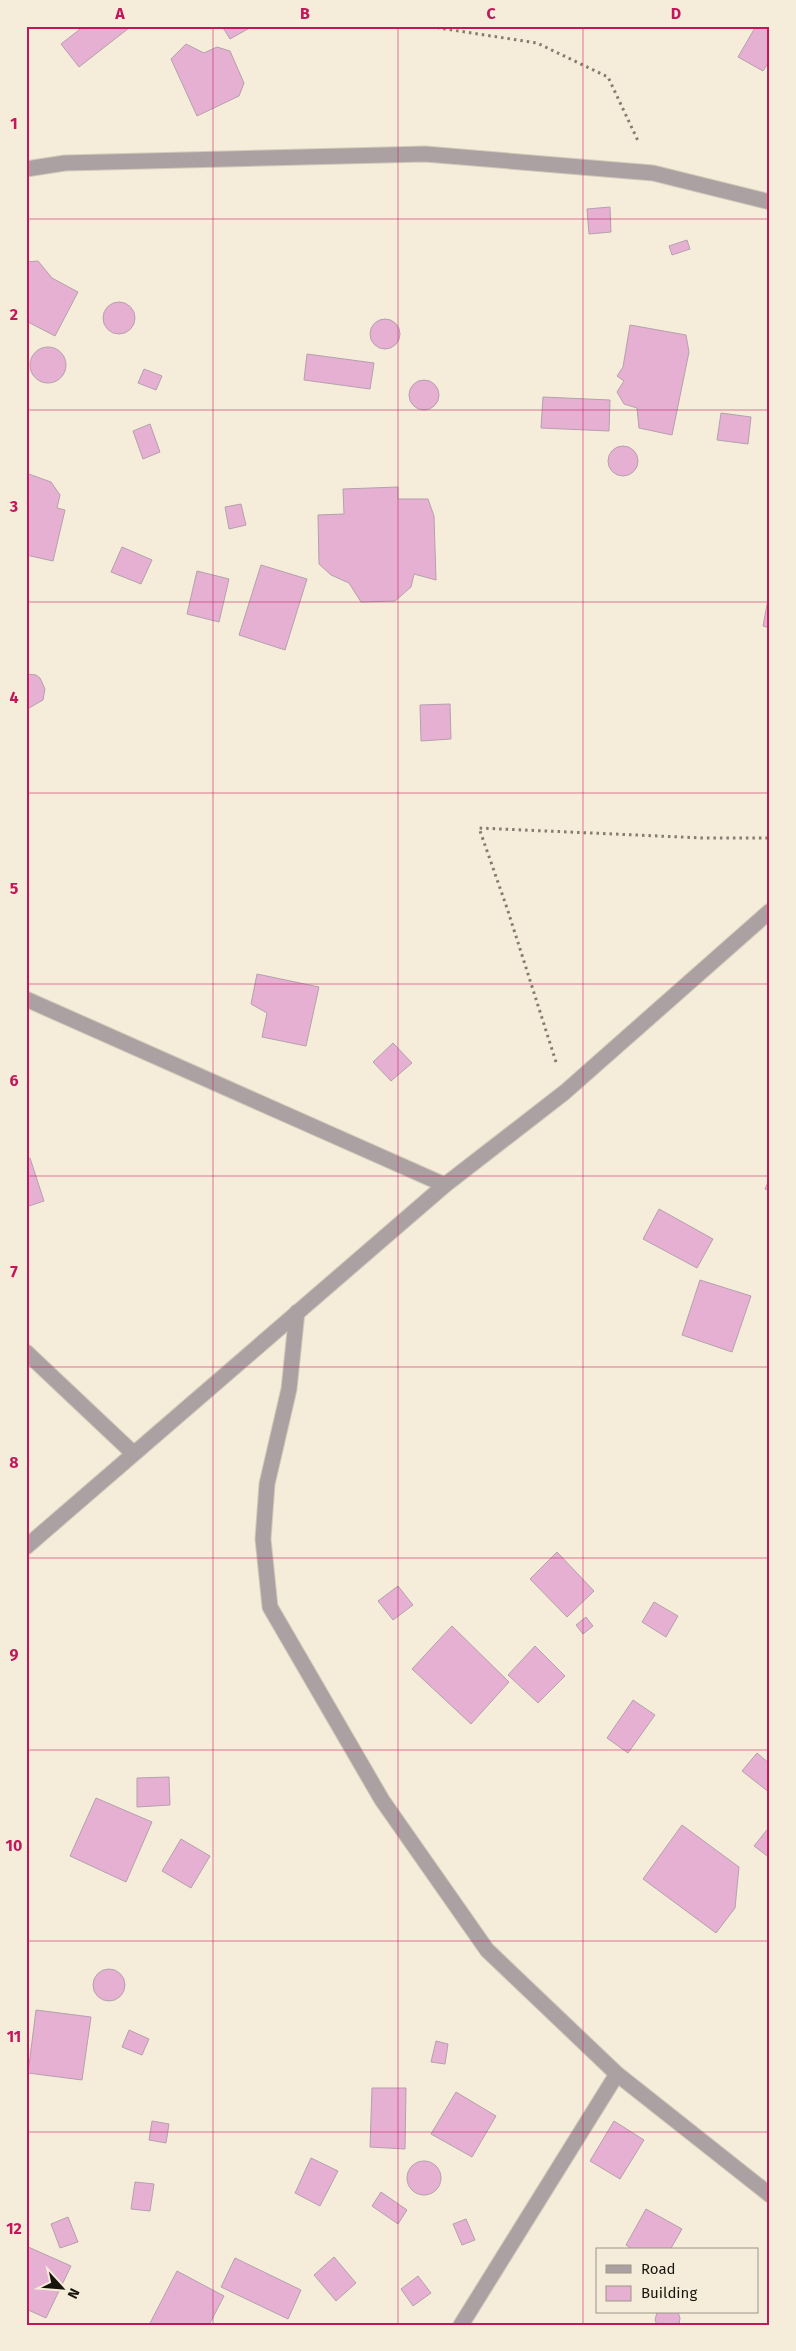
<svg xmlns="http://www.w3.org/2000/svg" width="796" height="2351" font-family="'Fira Sans',sans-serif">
<rect width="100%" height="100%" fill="#f5ecd9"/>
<path fill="#e6b0d3" stroke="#b4a1ad" d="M84,26h44l1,2 -50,39 -18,-23z
M222,26h31l-23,13z
M756,26h14v34l-7,11 -25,-14z
M186,44l18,9 13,-6 13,4 14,32 -5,13 -42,20 -26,-57z
M610,207l1,25 -22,2 -2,-25z
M687,240l3,9 -18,6 -3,-9z
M38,261l14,17 26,14 -23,44 -29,-15v-59z
M103 318a16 16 0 1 1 32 0a16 16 0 1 1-32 0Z
M370 334a15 15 0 1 1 30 0a15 15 0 1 1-30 0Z
M630,325l56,10 3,17 -17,83 -33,-7 -2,-20 -13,-4 -7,-12 7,-11 -7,-5 6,-9z
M30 365a18 18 0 1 1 36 0a18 18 0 1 1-36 0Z
M307,354l67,9 -4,26 -66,-9z
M144,369l18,7 -6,14 -18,-7z
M409 395a15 15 0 1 1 30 0a15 15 0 1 1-30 0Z
M543,397l67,3 -1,31 -68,-3z
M721,413l30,4 -3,27 -31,-4z
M150,424l10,28 -17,7 -10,-28z
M608 461a15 15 0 1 1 30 0a15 15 0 1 1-30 0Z
M26,473l25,9 9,13 -3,13 8,2 -12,51 -27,-6z
M398,487v12h30l6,17 2,64 -22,-6 -3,13 -16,14 -34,1 -12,-19 -18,-8 -12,-11 -1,-49 26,-1 -1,-25z
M241,504l5,21 -17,4 -4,-22z
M122,547l30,13 -11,24 -30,-12z
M261,565l46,14 -22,71 -46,-15z
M197,571l32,8 -10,43 -32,-8z
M770,589v39l-7,-2z
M26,674l10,1 4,3 5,11 -2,11 -14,8h-3z
M450,704l1,35 -30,2 -1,-36z
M257,974l62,13 -13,59 -44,-9 5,-24 -16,-9z
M393,1043l19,20 -21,18 -18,-19z
M30,1158l14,43 -18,6v-48z
M770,1178v13l-5,-2z
M659,1209l54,30 -16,29 -54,-29z
M700,1280l51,16 -19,56 -50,-17z
M557,1552l37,39 -27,26 -37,-38z
M398,1586l15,19 -20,15 -15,-19z
M654,1602l24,14 -12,21 -24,-15z
M586,1617l7,9 -10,8 -7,-9z
M452,1626l57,56 -38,42 -59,-55z
M535,1646l30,30 -27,27 -30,-28z
M633,1700l22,15 -27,38 -21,-15z
M757,1753l13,11v29l-28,-22z
M169,1777l1,28 -33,2v-29z
M96,1798l56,24 -26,60 -56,-26z
M682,1825l57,42 -4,41 -19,25 -73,-54z
M770,1826v32l-16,-12z
M181,1839l29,17 -19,32 -29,-17z
M93 1985a16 16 0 1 1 32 0a16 16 0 1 1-32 0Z
M36,2010l55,7 -9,63 -54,-7z
M129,2030l20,9 -7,16 -20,-8z
M436,2041l12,3 -3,20 -14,-2z
M372,2088h34l-1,61 -35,-2z
M456,2092l40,24 -24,41 -41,-23z
M152,2121l17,3 -3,19 -17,-3z
M614,2121l30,19 -24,39 -30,-18z
M311,2158l27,13 -18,35 -25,-13z
M407 2178a17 17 0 1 1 34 0a17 17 0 1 1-34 0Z
M135,2182l19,2 -4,27 -19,-2z
M381,2192l26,18 -9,14 -26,-18z
M646,2209l36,20 -12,21h-36l-8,-5z
M68,2217l10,25 -18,6 -9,-24z
M466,2219l9,21 -13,5 -9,-21z
M26,2246l45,20 -25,52 -20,-9z
M334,2257l22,26 -20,18 -22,-26z
M235,2258l66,32 -13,29 -67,-32z
M177,2271l47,25 -15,29h-60z
M418,2276l13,17 -18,13 -12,-17z
M657,2312h21l2,6 -1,7h-22l-2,-5z"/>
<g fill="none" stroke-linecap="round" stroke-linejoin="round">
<g stroke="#d2cab9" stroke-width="17">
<path id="minor" d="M26,169l39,-6 360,-9 228,19 117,29
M26,999l419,186
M297,1312l-8,77 -22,95 -4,55 7,68 112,193 105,150 130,124 153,121
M26,1352l107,101
M461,2325l156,-251"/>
</g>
<g stroke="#d2cab9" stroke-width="17">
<path id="tertiary" d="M26,1547l419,-362 120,-93 205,-181"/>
</g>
<path stroke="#837d70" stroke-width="3" stroke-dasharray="2.5 4" stroke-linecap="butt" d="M438,26l1,2 98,15 71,34 31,66
M556,1062l-49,-154 -28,-80 224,10h67"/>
<use href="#minor" stroke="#aca1a2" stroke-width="15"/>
<use href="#tertiary" stroke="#aca1a2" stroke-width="15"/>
</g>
<path fill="none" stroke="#c2185b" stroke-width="1" stroke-opacity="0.55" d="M213,26v2299M398,26v2299M583,26v2299M26,219h744M26,410h744M26,602h744M26,793h744M26,984h744M26,1176h744M26,1367h744M26,1558h744M26,1750h744M26,1941h744M26,2132h744"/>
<rect width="796" height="2351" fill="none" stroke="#f5ecd9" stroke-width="55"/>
<rect x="596" y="2248" width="162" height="65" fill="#f5ecd9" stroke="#9d9688"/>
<rect x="606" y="2265" width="25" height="8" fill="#aca1a2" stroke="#9d9688"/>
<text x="641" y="2274" font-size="15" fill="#18150e">Road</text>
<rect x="606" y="2286" width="25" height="15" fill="#e6b0d3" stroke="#9d9688"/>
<text x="641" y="2298" font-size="15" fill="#18150e">Building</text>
<g transform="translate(62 2288) rotate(116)" stroke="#f5ecd9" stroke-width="4" paint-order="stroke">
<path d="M0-4L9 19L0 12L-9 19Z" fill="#18150e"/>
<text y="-8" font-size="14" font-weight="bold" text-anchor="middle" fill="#18150e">N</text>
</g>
<rect x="28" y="28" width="740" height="2296" fill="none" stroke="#c2185b" stroke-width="2"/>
<g font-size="16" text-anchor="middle" font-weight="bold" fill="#c2185b">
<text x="120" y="19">A</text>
<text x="305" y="19">B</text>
<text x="491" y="19">C</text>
<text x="676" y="19">D</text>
<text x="14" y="129">1</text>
<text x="14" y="320">2</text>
<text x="14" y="512">3</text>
<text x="14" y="703">4</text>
<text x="14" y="894">5</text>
<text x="14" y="1086">6</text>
<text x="14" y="1277">7</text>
<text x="14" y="1468">8</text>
<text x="14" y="1660">9</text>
<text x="14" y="1851">10</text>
<text x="14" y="2042">11</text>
<text x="14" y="2234">12</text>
</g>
</svg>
